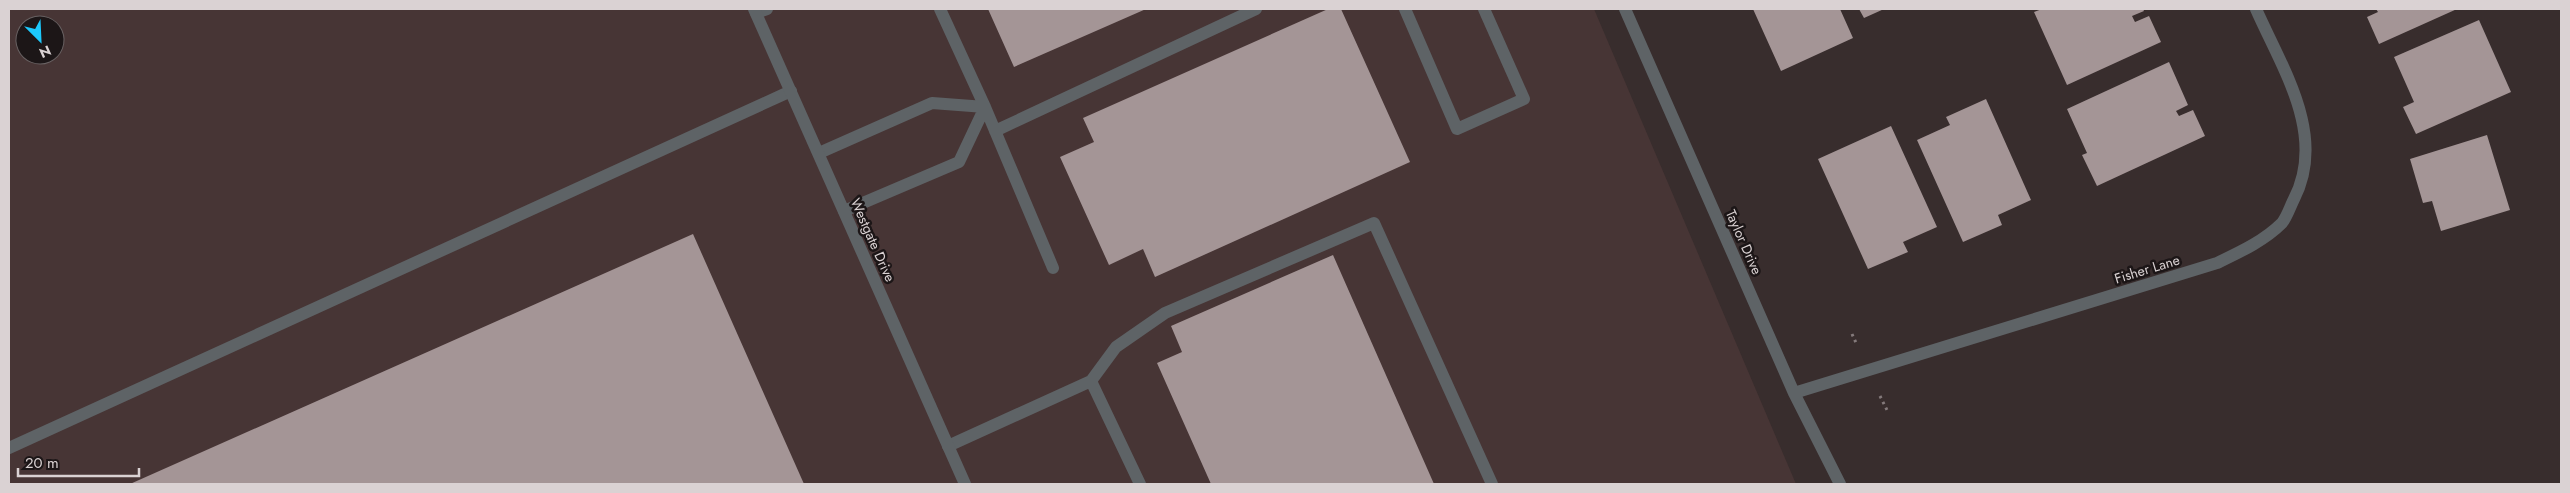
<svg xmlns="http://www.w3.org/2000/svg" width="2570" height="493" font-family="Jost,sans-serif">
<rect width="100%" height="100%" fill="#382d2d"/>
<path fill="#473535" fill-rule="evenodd" d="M9,9h1585l202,475h-1787zM25,25h30v30h-30z"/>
<path fill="#a49596" d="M988,9h158l-132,58z
M1328,9h13l69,153 -255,115 -12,-28 -34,16 -49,-108 34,-15 -11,-24z
M1753,9h87l13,29 -72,33z
M1859,9h25l-20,9z
M2042,9h101l1,2 -12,5 3,6 14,-6 12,26 -94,43 -33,-73z
M2376,9h81l-78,35 -12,-27 11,-5z
M2479,20l32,72 -95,42 -13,-27 11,-5 -20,-45z
M2169,62l19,43 -12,6 3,5 14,-6 12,26 -108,50 -15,-31 5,-2 -20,-44z
M1986,99l45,101 -33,15 4,10 -39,17 -46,-102 33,-15 -4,-8z
M1891,126l46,101 -34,15 5,10 -40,17 -50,-110z
M2487,135l23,75 -69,21 -9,-30 -9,2 -13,-44z
M693,234l111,250h-674z
M1333,255l101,229h-223l-54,-121 25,-11 -11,-26z"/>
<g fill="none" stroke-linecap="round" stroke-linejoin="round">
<path stroke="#847a7b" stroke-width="3" stroke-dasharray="2.5 4" stroke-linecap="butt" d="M1852,334l5,11
M1880,396l8,16"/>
<path stroke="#5e6366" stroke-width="12" d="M940,9l45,98 68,161
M1405,9l52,120 67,-30 -40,-90
M756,13l11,-4
M995,131l261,-122
M819,153l113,-50 53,4 -26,55 -115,49
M1091,381l25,-34 49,-34 209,-90 118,261
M948,446l143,-65 49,103
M9,448l782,-357"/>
<path stroke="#5e6366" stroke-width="12" d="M754,9l211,475
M1625,9l169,384 46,91
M1794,393l423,-130c23,-11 47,-22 65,-40 5,-6 8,-16 12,-24 33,-64 -12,-131 -38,-190"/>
</g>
<g text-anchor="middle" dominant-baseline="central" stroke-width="5" stroke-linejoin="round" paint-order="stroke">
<g font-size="14" fill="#dad2d3" stroke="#1c1617">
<text transform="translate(873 240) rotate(66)">Westgate Drive</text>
<text transform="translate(1744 242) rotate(66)">Taylor Drive</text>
<text transform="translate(2147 269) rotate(-17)">Fisher Lane</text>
</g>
</g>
<rect width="2570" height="493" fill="none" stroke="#dad2d3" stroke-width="20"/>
<g transform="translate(40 40) rotate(156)"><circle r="24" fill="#1c1617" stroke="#686162"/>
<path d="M0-4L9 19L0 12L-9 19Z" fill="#1dc9fc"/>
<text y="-8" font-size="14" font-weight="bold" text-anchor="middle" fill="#dad2d3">N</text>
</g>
<path d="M18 468v8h121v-8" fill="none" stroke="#dad2d3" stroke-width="2.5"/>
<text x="25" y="468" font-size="15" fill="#dad2d3" stroke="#1c1617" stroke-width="4" paint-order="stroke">20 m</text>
</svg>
